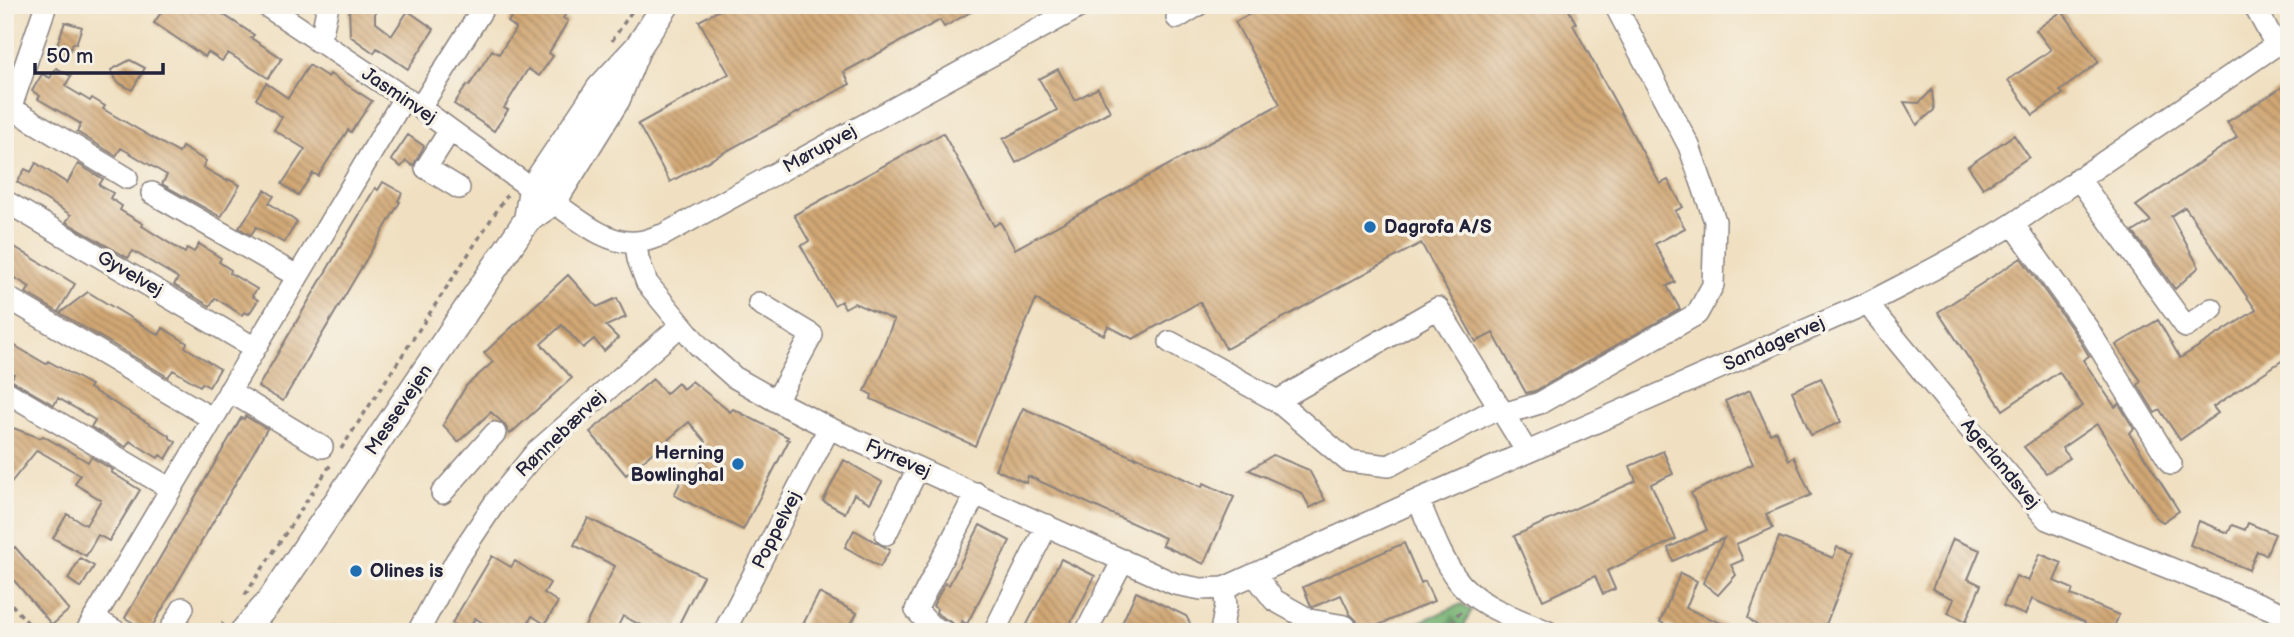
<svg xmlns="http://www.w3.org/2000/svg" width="2294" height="637" font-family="'Balsamiq Sans',sans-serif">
<defs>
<pattern id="forest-firs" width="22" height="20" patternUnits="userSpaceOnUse" patternTransform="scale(1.75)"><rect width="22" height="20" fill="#72b070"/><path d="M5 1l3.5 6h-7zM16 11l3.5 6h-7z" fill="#5d8f5d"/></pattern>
<pattern id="building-back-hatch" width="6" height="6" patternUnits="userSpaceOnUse" patternTransform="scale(1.75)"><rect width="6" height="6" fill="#d1a775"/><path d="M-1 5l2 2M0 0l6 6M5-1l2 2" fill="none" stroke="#a98861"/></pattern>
</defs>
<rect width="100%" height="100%" fill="#f7f3e8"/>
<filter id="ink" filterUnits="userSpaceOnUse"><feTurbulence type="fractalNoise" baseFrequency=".0143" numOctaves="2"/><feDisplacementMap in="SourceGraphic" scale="14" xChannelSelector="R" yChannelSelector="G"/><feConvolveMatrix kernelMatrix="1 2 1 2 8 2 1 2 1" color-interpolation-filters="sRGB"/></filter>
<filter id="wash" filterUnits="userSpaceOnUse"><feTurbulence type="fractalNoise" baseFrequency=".00686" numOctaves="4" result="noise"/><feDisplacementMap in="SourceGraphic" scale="28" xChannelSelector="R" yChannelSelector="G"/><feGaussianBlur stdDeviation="1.57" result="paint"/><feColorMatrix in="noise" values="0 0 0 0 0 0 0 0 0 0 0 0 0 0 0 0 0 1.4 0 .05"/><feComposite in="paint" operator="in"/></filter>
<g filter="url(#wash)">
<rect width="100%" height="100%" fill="#f0e0c1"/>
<path fill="url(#forest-firs)" stroke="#4a6956" stroke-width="2" d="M1462,604l9,7 -10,21h-65z"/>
<g id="blocks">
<path fill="url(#building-back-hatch)" d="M166,5h43l45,30 -3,3 31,20 -14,20 -40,-25 -6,8 -14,-9 -3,5 -51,-34z
M349,5h26v17l17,13 16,-24 26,18 -26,40 -31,-21 -3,5 -24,-17z
M519,5h53l-9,13 5,3 -19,32 4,3 -14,20 -11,-7 -24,39 4,2 -14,21 -40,-27 13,-19 2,1 23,-36 7,4 17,-26 -8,-6z
M729,5h254l-39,22 -4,-7 -96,52 6,12 -180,98 -32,-58 91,-50 -30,-53z
M1266,5h300l10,18 -3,2 87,159 8,-4 15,27 -8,4 10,17 -30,16 20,38 -8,4 13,23 -145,82 -9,2 -33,-60 -17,9 -55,-99 -195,106 -26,-47 -67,37 -25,-13 -4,9 -52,-25 -16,-11 -61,147 -104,-47 1,-4 -7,-4 29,-71 -40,-17 -9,5 -4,-7 -7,4 -33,-59 8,-5 -15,-26 149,-82 51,93 6,-4 15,27 265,-145 -45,-82z
M2062,11l37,51 -39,29 3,3 -30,21 -25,-35 43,-30 -15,-20z
M65,22l17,5 -6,17 -3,-1 -3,7 -13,-5z
M130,60l15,8 -13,22 -15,-8 -6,-12z
M309,65l19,12 2,-3 42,27 -21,31 -3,-2 -30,46 -5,-3 -15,22 -16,-11 23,-35 -31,-19 8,-13 -26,-18 10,-16 22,15z
M56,68l15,8 -6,10 25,15 2,-3 13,8 -2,3 76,44 3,-6 24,14 -3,6 24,14 1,-2 12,6 -19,32 -59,-33 5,-9 -46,-27 -5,8 -39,-24 4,-8 -43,-25 2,-3 -8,-5 10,-17 8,4z
M1058,69l17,31 23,-12 12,23 -94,52 -13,-24 54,-29 -18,-31z
M2289,83v273l-76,51 5,6 -38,27 -20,-30 -5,3 -17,-28 3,-4 -25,-36 42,-25 22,38 76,-48 -71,-103 -14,9 28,51 -24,22 -42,-57 18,-11 -15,-15 101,-69 -10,-15z
M1932,90l2,20 -17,15 -13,-23 15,1z
M408,135l16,11 -11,20 -7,-5 -5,6 -10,-7z
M2014,135l15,22 -46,31 -15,-22z
M36,163l31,20 11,-19 25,15 -4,6 14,8 -3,5 12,8 -2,4 23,14 -1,2 43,27 2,-5 7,4 5,-8 22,14 -2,4 12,8 -1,3 27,16 -5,7 6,4 -9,14 -5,-2 -2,3 -27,-17 -5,8 -36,-21 4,-7 -45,-27 -5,7 -62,-36 5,-7 -54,-33 8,-13 6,3z
M383,182l19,11 -4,8 2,1 -117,199 -25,-14 117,-199 3,2z
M265,190l9,6 -5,7 28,19 -13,21 -28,-16 -5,8 -12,-7z
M5,241l70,43 -17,28 -32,-19 4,-6 -25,-15z
M2021,258l56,78 12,20 -6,4 32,47 4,-3 15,25 -5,4 50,78 -16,11 -7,-5 -59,-93 -35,24 8,10 -24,15 -22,-26 59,-41 -24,-34 -56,38 -65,-98z
M568,275l29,32 20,-9 9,19 -20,9 12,12 -14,13 -10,-12 -11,9 -21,-23 -21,19 31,34 -62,56 -6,-10 -13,-12 -33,30 -15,-17 23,-39 27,-24 -9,-9z
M88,292l71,43 4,-7 24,15 -2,4 35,22 -11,18 -7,-4 -2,3 -27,-16 -5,7 -108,-64z
M5,340l41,24 2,-3 32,18 11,6 -2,3 81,48v2l6,4 -10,17 -6,-4 -2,3 -28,-17 -4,6 -35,-20 4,-7 -37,-22 -4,7 -43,-25 3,-6 -9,-5z
M1821,378l20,44 -30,13 -19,-44z
M653,379l13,15 12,-11 5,6 9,-8 38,31 3,-3 55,28 -2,2 3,1 -46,90 -69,-35 9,-18 8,5 16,-32 -4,-2 3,-6 -17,-20 -63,53 -36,-43z
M1750,390l20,44 6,-3 13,29 5,-3 17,38 -45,19 7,14 -37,16 7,16 -12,5 5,10 -18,20 -15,-12 21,-45 -51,23 -5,-13 39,-18 -16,-37 62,-29 -28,-63z
M1023,408l112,50v-2l67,31 2,-4 30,14 -30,67 -42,-19 3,-7 -137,-62 -2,7 -31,-14z
M245,416l22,13 -118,203 -24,-14 116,-200 3,1z
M5,425l35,13 3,-2 45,26 3,-5 22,13 -2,2 29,18 -31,51 -11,-6 -12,21 -33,-18 14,-24 19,11 15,-25 -26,-16 5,-9 -43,-25 -32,40v-10l7,-17 -7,-2z
M1663,451l10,23 -22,10 25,55 -69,32 8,18 -12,5 -8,-18 -52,24 -29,-64 122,-55 -6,-15z
M1273,455l36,15 16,30 -15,8 -8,-15 -53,-23z
M844,460l38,22 -12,21 -16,-9 -9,19 -22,-12z
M588,518l115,58 -28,56h-21l-31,-16 -8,16h-33l33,-66 -41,-21z
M2199,521l29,12 4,-8 13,5 3,-7 27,11 -9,21 -9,-4 -8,19 -59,-25z
M980,525l30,16 -43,83 -5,-3 -5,9 -3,-6 -15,-9 -3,-3 1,-3 -4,-3 12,-23 4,2z
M854,530l36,20 -10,17 -35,-20z
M1779,537l54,21 4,-11 17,6 -31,79h-58l-17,-14z
M1953,539l27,11 -12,29 13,6 -15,36 -18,-8 6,-14 -22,-10z
M1404,543l17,40 4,-2 9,20 -71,31h-5l-1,-11 -7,-7 -9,-19 -28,12 -2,-1 -8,-19z
M15,547l54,63 -17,15 -47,-55v-15z
M2040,554l22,9 -8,18 19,8 -2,6 48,20 -7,17h-31l4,-10 -53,-23 -7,16 -22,-9 13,-30 12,5z
M492,556l19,11 4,-6 35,22 -6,10 14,9 -13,22 -13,-8 -9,16h-26l-22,-14 -8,14 -15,-9z
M80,558l14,8 -13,22 -13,-9z
M1061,559l34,17 -29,56h-43z
M1680,573l17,8 -11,27 55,24h-58l-23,-10z
M1136,592l50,24 9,16h-77z
M819,593l38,20 -10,19h-48z"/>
</g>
</g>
<g filter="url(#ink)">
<use href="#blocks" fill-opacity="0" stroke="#89817e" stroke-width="2"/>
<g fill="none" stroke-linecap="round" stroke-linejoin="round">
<g stroke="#89817e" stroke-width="24">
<path id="minor" d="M265,5l155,103 112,81
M2254,5l22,40
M1177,18l21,-13
M317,41l6,-12 5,-24
M11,108l116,70
M420,108l65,-103
M5,124l41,-119
M450,130l-24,38 33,20
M2078,178l108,149 26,-18
M152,193l145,83
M5,201l250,147
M553,202c23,15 53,43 83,40 9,0 18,-5 27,-7l420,-230
M2013,224l75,105 83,135
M636,243l2,16 9,24 51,62 36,32 42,24 53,27 346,156 26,5 23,-1 194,-88 452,-198c48,-25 97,-49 143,-78l276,-188
M5,296l208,123
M1870,302l6,13 118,143 53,61 242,97
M759,303l53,32 -36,66
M1170,342l107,59 161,-93 89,144
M5,391l166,98
M229,391l93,56
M1277,401l71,60 41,5 110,-59
M1503,414l37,-11 157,-89 16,-29 2,-64 -26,-75 -74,-141
M442,493l53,-60
M1418,500c12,26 21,55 38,78 21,29 61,40 92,54
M886,534l32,-66
M1254,574l20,26 36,20 35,6
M94,618l23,14
M86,632l318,-534
M169,632l14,-24
M418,632l38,-71 40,-60 40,-49 145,-127
M724,632l105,-204
M944,632l-13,-6 -15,-16 60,-117
M994,632l53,-107
M1086,632l37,-72
M1221,632l5,-27 -2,-17"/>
</g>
<g stroke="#89817e" stroke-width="29">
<path id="major" d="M527,220l5,-31 68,-101 38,-41 28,-42
M243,632l27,-31 257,-381 26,-18 64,-103 21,-52"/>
</g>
<path stroke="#89817e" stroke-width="3.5" stroke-dasharray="5 5" stroke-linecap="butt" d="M612,41l24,-36
M341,449l166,-254
M245,595l86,-131
M5,597l31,35
M216,632l7,-9
M1446,632l12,-18 5,-4"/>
<use href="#minor" stroke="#fff" stroke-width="21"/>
<use href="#major" stroke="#fff" stroke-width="26"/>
</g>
</g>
<g fill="#1f6fb2" stroke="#f7f3e8" stroke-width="2.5">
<circle cx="1370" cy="227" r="7"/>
<circle cx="738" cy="464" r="7"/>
<circle cx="356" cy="571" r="7"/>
</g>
<g text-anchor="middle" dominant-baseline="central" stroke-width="7" stroke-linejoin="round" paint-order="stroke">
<g font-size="19" fill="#22223b" stroke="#f7f3e8">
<text transform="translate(399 96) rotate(34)">Jasminvej</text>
<text transform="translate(820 149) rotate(-29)">Mørupvej</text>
<text transform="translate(130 274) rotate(30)">Gyvelvej</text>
<text transform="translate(1774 344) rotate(-24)">Sandagervej</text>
<text transform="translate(399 410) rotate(-56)">Messevejen</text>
<text transform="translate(561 434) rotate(-44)">Rønnebærvej</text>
<text transform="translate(898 459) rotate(24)">Fyrrevej</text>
<text transform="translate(2000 464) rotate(50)">Agerlandsvej</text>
<text transform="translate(777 530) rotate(-63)">Poppelvej</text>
</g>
<g font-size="19" font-weight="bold" fill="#22223b" stroke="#f7f3e8" text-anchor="start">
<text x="1384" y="227">Dagrofa A/S</text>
<text x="724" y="453" text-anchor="end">Herning<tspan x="724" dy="22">Bowlinghal</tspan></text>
<text x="370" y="571">Olines is</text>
</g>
</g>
<rect width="2294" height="637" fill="none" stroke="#f7f3e8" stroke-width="28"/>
<path d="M35 63v10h128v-10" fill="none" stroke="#22223b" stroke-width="3.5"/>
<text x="46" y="63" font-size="21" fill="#22223b" stroke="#f7f3e8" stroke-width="5" paint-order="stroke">50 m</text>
</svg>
